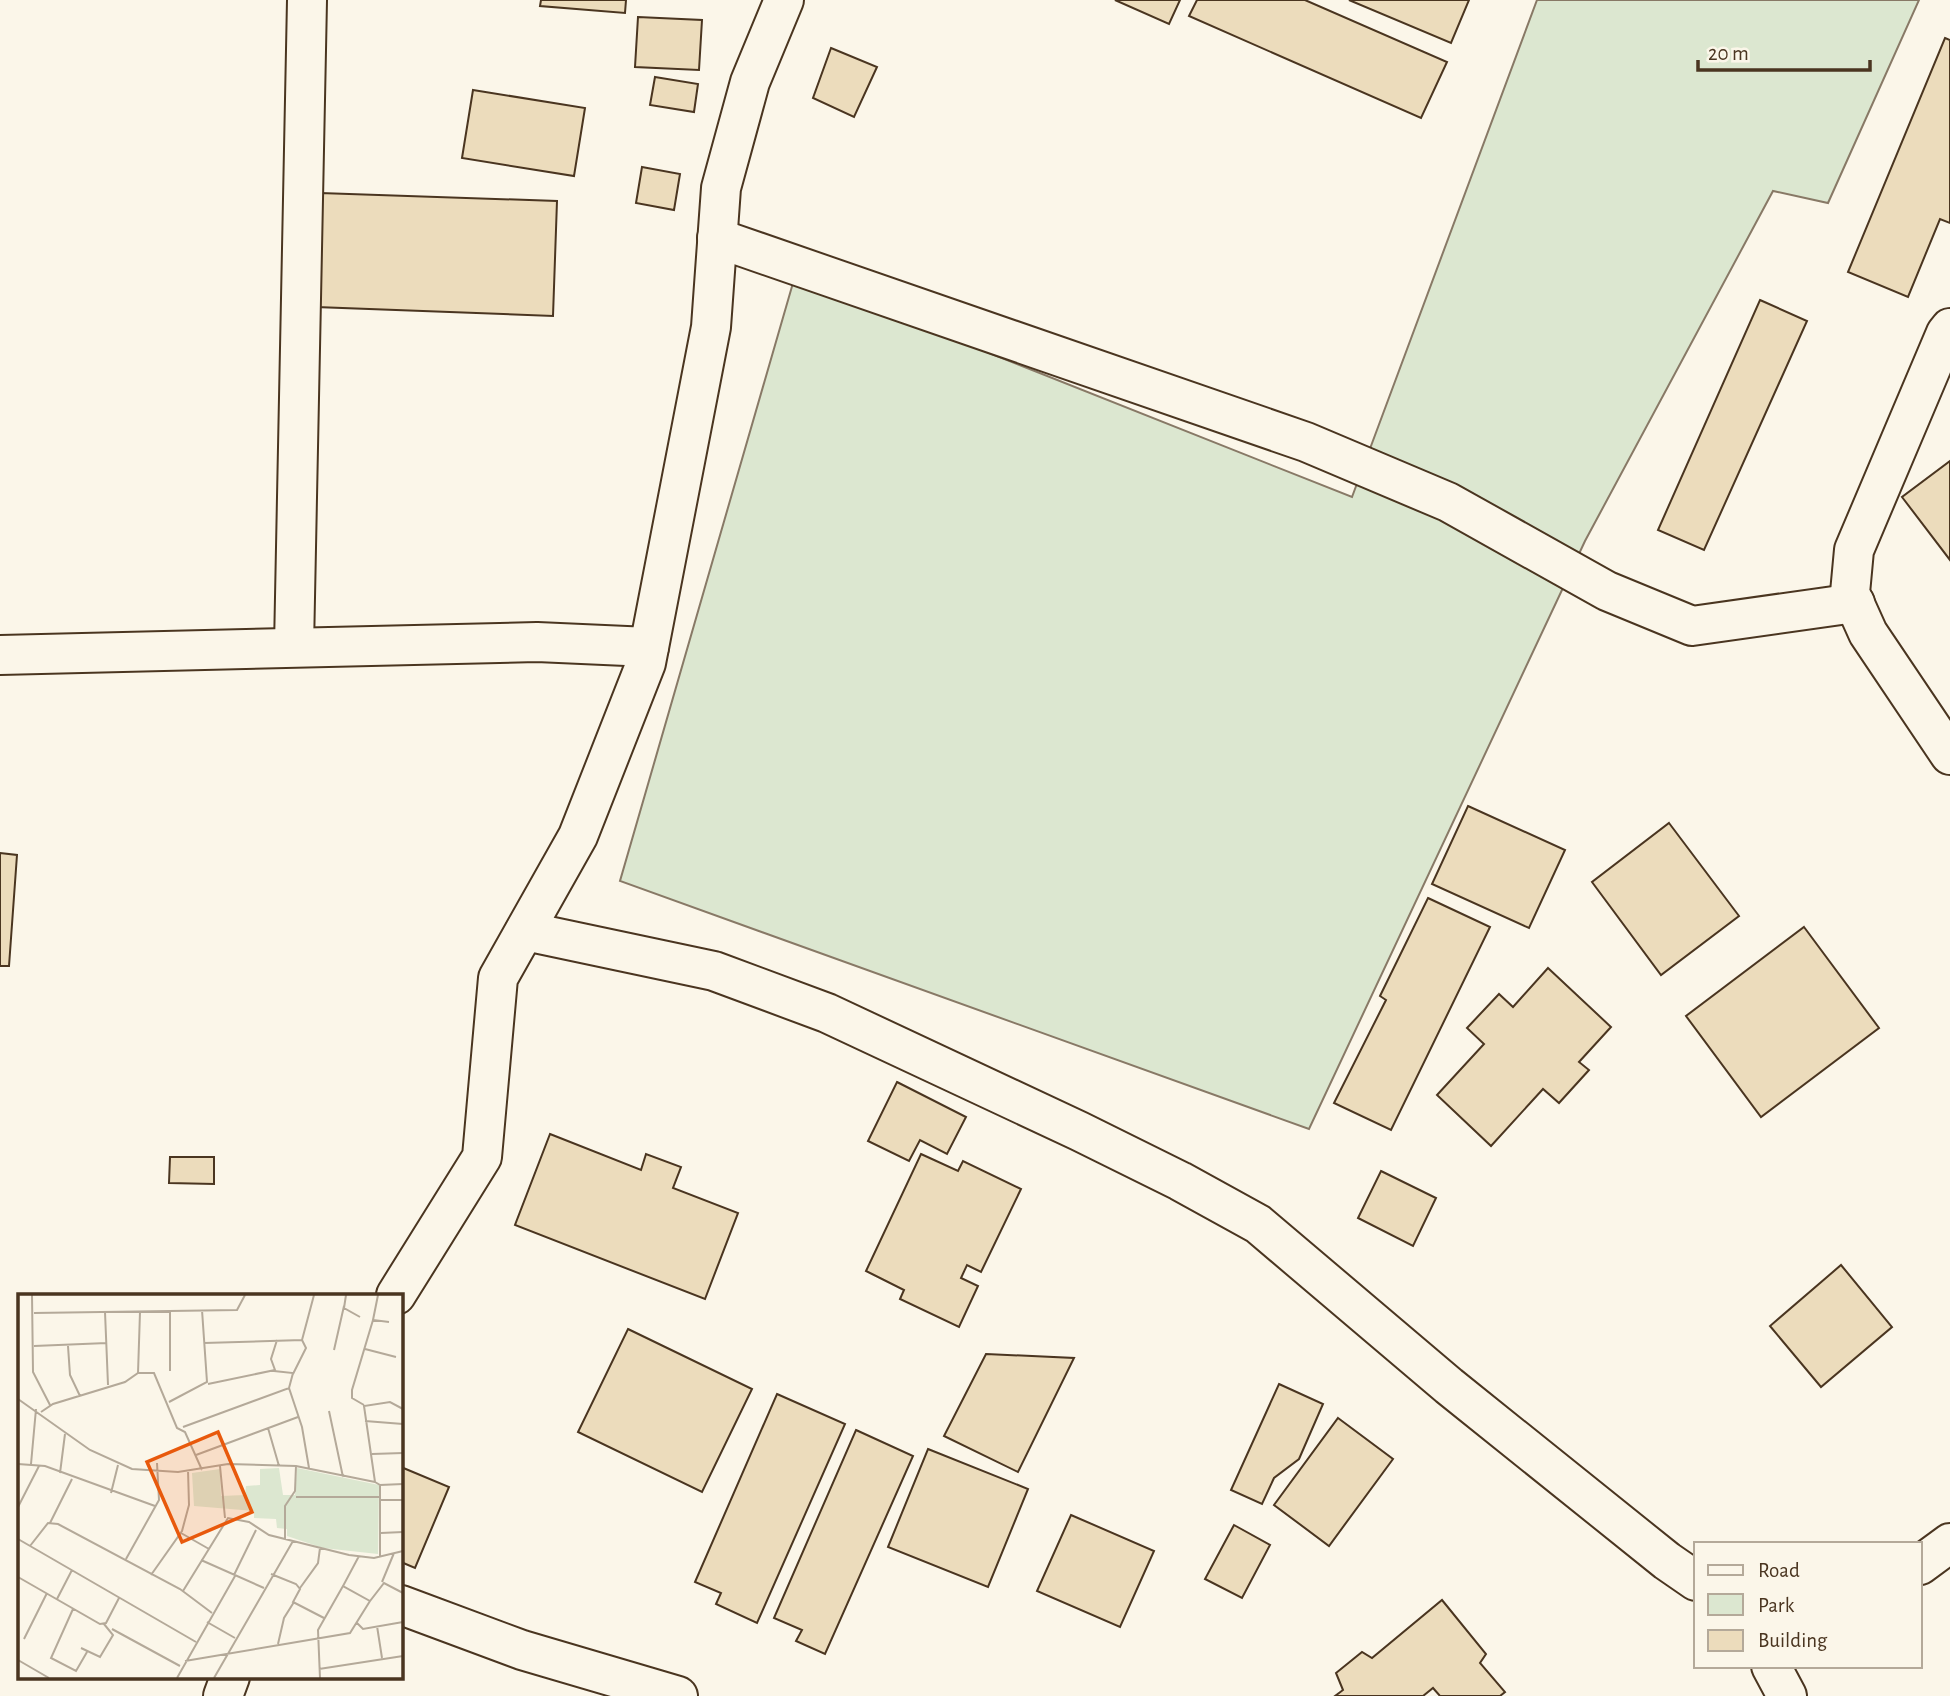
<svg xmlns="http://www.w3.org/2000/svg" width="1950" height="1696" viewBox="0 0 1950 1696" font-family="'Alegreya Sans',sans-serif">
  <rect width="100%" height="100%" fill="#fbf6e9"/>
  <path fill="#dce7d0" stroke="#887966" stroke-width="2" d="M 1537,0 L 1919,0 L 1828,203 L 1773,191 L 1585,541 L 1309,1129 L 620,881 L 795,276 L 1352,497 Z"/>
  <g fill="#ecdcbc" stroke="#4a3520" stroke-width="2">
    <path d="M 541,0 L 626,0 L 625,13 L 540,6 Z"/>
    <path d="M 1115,0 L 1180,0 L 1169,24 Z"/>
    <path d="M 1197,0 L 1305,0 L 1447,62 L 1421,118 L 1189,16 Z"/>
    <path d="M 1349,0 L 1469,0 L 1451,43 Z"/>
    <path d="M 638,17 L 702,20 L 699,70 L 635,67 Z"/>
    <path d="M 1945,38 L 1950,40 L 1950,223 L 1940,219 L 1908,297 L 1848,272 Z"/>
    <path d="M 831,48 L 877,67 L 854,117 L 813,98 Z"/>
    <path d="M 655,77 L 698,84 L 694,112 L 650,105 Z"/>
    <path d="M 473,90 L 585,108 L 574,176 L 462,158 Z"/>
    <path d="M 642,167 L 680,174 L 674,210 L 636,203 Z"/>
    <path d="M 320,193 L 557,201 L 553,316 L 316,307 Z"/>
    <path d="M 1760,300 L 1807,321 L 1704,550 L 1658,530 Z"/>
    <path d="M 1950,461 L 1950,560 L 1902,497 Z"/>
    <path d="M 1468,806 L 1565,850 L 1529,928 L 1432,884 Z"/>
    <path d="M 1669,823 L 1739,916 L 1661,975 L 1592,882 Z"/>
    <path d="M 0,853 L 17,855 L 9,966 L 0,966 Z"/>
    <path d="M 1428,898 L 1490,927 L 1391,1130 L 1334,1103 L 1386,1000 L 1380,996 Z"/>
    <path d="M 1804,927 L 1879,1028 L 1761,1117 L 1686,1016 Z"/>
    <path d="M 1548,968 L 1611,1027 L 1579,1062 L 1589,1070 L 1559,1103 L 1543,1089 L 1491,1146 L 1437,1095 L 1484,1044 L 1467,1028 L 1499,994 L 1513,1007 Z"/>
    <path d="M 897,1082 L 966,1117 L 947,1154 L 920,1140 L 909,1161 L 868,1141 Z"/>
    <path d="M 550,1134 L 641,1170 L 646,1154 L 681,1167 L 673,1188 L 738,1213 L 705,1299 L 515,1225 Z"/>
    <path d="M 921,1154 L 958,1171 L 963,1161 L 1021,1189 L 981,1272 L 967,1265 L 961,1278 L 978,1286 L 959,1327 L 900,1299 L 904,1290 L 866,1271 Z"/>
    <path d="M 170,1157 L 214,1157 L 214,1184 L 169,1183 Z"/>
    <path d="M 1381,1171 L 1436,1198 L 1413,1246 L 1358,1218 Z"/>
    <path d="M 1841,1265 L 1892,1327 L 1821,1387 L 1770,1326 Z"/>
    <path d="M 628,1329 L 752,1389 L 702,1492 L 578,1432 Z"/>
    <path d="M 986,1354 L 1074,1358 L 1018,1472 L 944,1436 Z"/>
    <path d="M 1279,1384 L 1323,1404 L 1299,1459 L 1274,1478 L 1262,1504 L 1231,1490 Z"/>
    <path d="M 777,1394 L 845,1424 L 757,1623 L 716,1604 L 721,1593 L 695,1582 Z"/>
    <path d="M 1338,1418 L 1393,1459 L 1329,1546 L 1274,1505 Z"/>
    <path d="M 856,1430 L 913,1456 L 825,1654 L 796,1641 L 802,1630 L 774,1618 Z"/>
    <path d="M 928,1449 L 1028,1489 L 988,1587 L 888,1547 Z"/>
    <path d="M 401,1467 L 449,1487 L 415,1568 L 401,1562 Z"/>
    <path d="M 1071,1515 L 1154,1551 L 1120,1627 L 1037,1591 Z"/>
    <path d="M 1234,1525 L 1270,1545 L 1242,1598 L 1205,1579 Z"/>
    <path d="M 1442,1600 L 1486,1654 L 1480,1663 L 1505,1692 L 1500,1696 L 1440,1696 L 1433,1688 L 1423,1696 L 1335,1696 L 1343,1690 L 1336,1673 L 1362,1652 L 1372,1658 Z"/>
  </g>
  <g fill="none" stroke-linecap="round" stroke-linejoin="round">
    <g stroke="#4a3520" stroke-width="42">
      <g id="street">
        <path d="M 717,238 L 1306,442 L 1448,502 L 1607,591 L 1692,626 L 1855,603"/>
        <path d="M 1950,328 L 1946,333 L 1854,550 L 1850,593 L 1868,633 L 1950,755"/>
        <path d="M 294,647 L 307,0"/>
        <path d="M 0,655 L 537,642 L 649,647"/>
        <path d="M 525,931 L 714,971 L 827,1013 L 1079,1131 L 1180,1181 L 1258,1224 L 1449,1386 L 1667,1561 L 1696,1581"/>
        <path d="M 396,1295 L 482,1157 L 498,978 L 578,836 L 646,663 L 711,327 L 721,188 L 750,82 L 784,0"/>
        <path d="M 1920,1565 L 1950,1543"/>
        <path d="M 401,1605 L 522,1650 L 678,1696"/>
        <path d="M 1771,1666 L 1787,1696"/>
        <path d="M 223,1696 L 230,1677"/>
      </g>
    </g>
    <use href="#street" stroke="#fbf6e9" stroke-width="38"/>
  </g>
  <g transform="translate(18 1294)">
    <rect width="385" height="385" fill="#fbf6e9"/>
    <path d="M 261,174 L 265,201 L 277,201 L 279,174 L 361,191 L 360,260 L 305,254 L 269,242 L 269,235 L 259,234 L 258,225 L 236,224 L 236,217 L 176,212 L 174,179 L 202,175 L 203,202 L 227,201 L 228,192 L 242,191 L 242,175 Z" fill="#dce7d0"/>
    <path fill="none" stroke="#b4a999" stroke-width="2" d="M 14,1 L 15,78 L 32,111M 328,1 L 326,14 L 342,23M 360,1 L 355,26 L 371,28M 152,17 L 152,77M 87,18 L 90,91M 16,19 L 219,16 L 227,1M 186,49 L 284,46 L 296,1M 16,52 L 89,49M 50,52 L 52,81 L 62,102M 347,55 L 378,63M 316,56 L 326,12M 256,77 L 275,79 L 271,94M 120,79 L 122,18M 275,80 L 288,54 L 284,46M 190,90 L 257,76 L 253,65 L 259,46M 0,105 L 72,156 L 114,175 L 160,178 L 210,170 L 278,172 L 357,188M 151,108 L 189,88 L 184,16M 346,111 L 334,104 L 334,96 L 355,26M 311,117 L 325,183M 23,118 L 35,110 L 107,88 L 120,79 L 136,79 L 159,134 L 167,138 L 184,176M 347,127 L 385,130M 165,133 L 271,94 L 284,133 L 291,174M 250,134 L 261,172M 354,160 L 385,159M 178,161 L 280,123M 0,170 L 27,172 L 137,212M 13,170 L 18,115M 202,172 L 207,224M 42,179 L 47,140M 362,191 L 385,190M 93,199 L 100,171M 278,203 L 362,203M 362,206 L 385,206M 0,213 L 21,172M 32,229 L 54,185M 163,239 L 191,255M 363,239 L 385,238M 0,245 L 178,348M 267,245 L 267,212 L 277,197 L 278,172M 12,252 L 30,229 L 40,230 L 162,295 L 194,319M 341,262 L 325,292 L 352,307 L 366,289 L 385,299M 362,263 L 362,191 L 357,188 L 346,112 L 372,108 L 385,115M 108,265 L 141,206 L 139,169M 183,266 L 246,294M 253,280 L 278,290 L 282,295 L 275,308 L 306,324M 133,281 L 164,237 L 171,211 L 170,176M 216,281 L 238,236M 0,283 L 82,330 L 88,329 L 101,304M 364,288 L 376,259M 282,294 L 300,269 L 302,254M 165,297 L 210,224 L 231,228 L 251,241 L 331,261 L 356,264 L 385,257M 39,305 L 54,276M 55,315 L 33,364 L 58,377 L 69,358M 189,328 L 217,344M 339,329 L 345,335 L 385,328M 359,332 L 364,364M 94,335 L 162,372M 6,345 L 29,299M 260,350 L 266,324 L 276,308M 63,354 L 82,363 L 95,341 L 86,330M 0,366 L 31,384M 167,367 L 332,339 L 352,307M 301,375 L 385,362M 159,384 L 217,282M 196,384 L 275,247M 302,384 L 300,336 L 325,292"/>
    <path fill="#e8590c" fill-opacity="0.15" stroke="#e8590c" stroke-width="3.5" d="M 200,138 L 234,218 L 164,248 L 129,168 Z"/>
    <rect width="385" height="385" fill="none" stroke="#4a3520" stroke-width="3.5"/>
  </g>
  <rect x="1694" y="1542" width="228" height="126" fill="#fbf6e9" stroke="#b4a999" stroke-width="2"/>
  <rect x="1708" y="1565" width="35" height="10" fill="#fbf6e9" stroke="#b4a999" stroke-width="2"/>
  <text x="1758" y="1577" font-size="21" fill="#4a3520">Road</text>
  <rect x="1708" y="1594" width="35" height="21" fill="#dce7d0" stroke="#b4a999" stroke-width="2"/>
  <text x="1758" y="1612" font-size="21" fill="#4a3520">Park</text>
  <rect x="1708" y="1630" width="35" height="21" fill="#ecdcbc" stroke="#b4a999" stroke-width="2"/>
  <text x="1758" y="1647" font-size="21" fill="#4a3520">Building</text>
  <path d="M1698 60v10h172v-10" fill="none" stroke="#4a3520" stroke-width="3.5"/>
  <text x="1708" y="60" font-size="21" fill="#4a3520" stroke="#fbf6e9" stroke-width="5" paint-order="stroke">20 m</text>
</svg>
